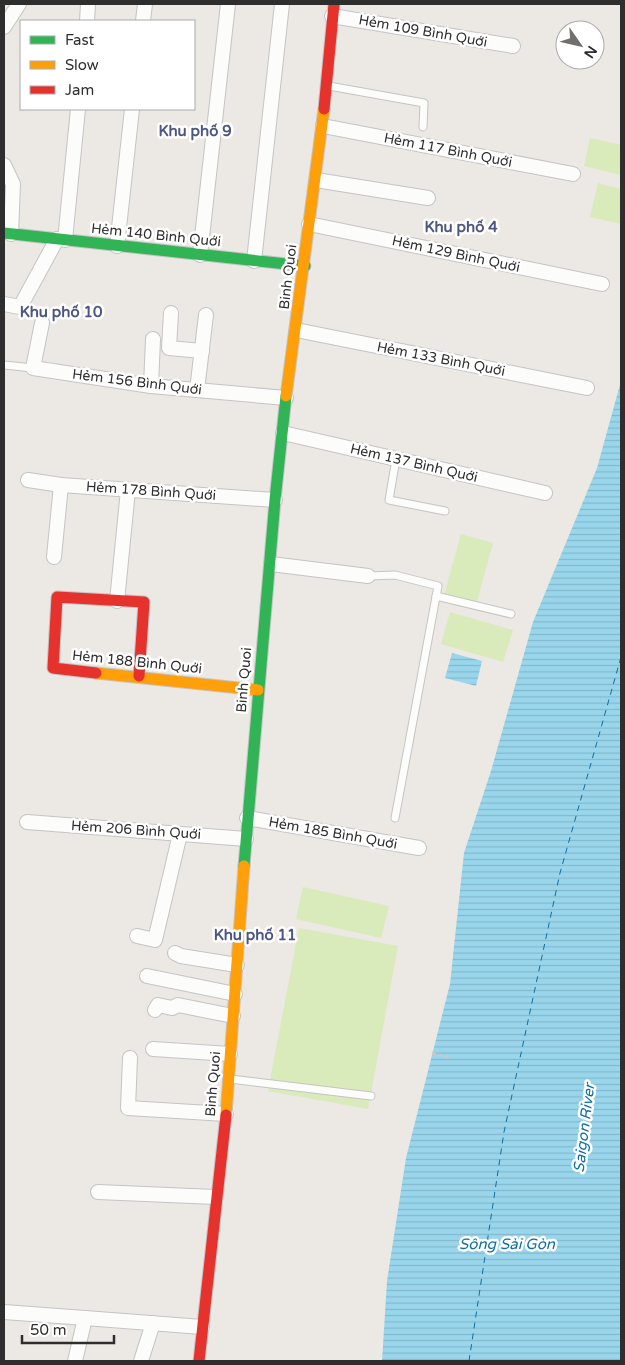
<svg xmlns="http://www.w3.org/2000/svg" width="625" height="1365" viewBox="0 0 625 1365" font-family="'Varela Round',sans-serif">
  <defs>
    <pattern id="water-rules" width="6" height="5" patternUnits="userSpaceOnUse" patternTransform="scale(1.25)"><rect width="6" height="5" fill="#99d6ec"/><path d="M0 2.5h6" fill="none" stroke="#84b8cb"/></pattern>
  </defs>
  <rect width="100%" height="100%" fill="#ece8e4"/>
  <g fill="#d9eabb">
    <path d="M 590,138 L 621,145 L 621,175 L 584,166 Z"/>
    <path d="M 598,183 L 621,189 L 621,224 L 590,217 Z"/>
    <path d="M 461,534 L 493,543 L 476,605 L 444,596 Z"/>
    <path d="M 450,612 L 513,630 L 503,662 L 441,644 Z"/>
    <path d="M 303,887 L 389,906 L 381,938 L 296,919 Z"/>
    <path d="M 299,928 L 398,946 L 368,1109 L 268,1091 Z"/>
  </g>
  <g fill="url(#water-rules)">
    <path d="M 621,381 L 621,1361 L 382,1361 L 387,1281 L 406,1158 L 450,984 L 464,853 L 491,771 L 533,622 L 597,468 Z"/>
    <path d="M 452,653 L 482,661 L 476,686 L 445,678 Z"/>
  </g>
  <g fill="none" stroke-linecap="round" stroke-linejoin="round">
    <path stroke="#0d6fa3" stroke-width="1" stroke-dasharray="6 5" stroke-linecap="butt" d="M 469,1361 L 504,1132 L 560,873 L 621,657"/>
    <g stroke="#c5c4c5" stroke-width="9">
      <g id="lane">
        <path d="M 329,86 L 424,103 L 423,127"/>
        <path d="M 4,365 L 33,368"/>
        <path d="M 396,459 L 389,500 L 445,511"/>
        <path d="M 368,576 L 395,575 L 438,586 L 395,818"/>
        <path d="M 436,596 L 511,614"/>
        <path d="M 230,1079 L 371,1096"/>
      </g>
    </g>
    <g stroke="#c5c4c5" stroke-width="16">
      <g id="street">
        <path d="M 332,16 L 513,46"/>
        <path d="M 87,21 L 88,4"/>
        <path d="M 143,21 L 145,4"/>
        <path d="M 4,27 L 19,4"/>
        <path d="M 323,126 L 573,174"/>
        <path d="M 4,165 L 13,184 L 11,234"/>
        <path d="M 316,180 L 428,198"/>
        <path d="M 309,224 L 602,284"/>
        <path d="M 65,240 L 78,109"/>
        <path d="M 117,246 L 132,109"/>
        <path d="M 200,255 L 228,4"/>
        <path d="M 254,261 L 282,4"/>
        <path d="M 4,304 L 20,307 L 57,239"/>
        <path d="M 171,313 L 169,348 L 202,351"/>
        <path d="M 42,323 L 33,368 L 151,386 L 286,398"/>
        <path d="M 296,330 L 587,388"/>
        <path d="M 151,386 L 153,339"/>
        <path d="M 197,390 L 206,315"/>
        <path d="M 283,433 L 545,493"/>
        <path d="M 28,480 L 61,485 L 275,500"/>
        <path d="M 54,557 L 61,485"/>
        <path d="M 271,564 L 368,576"/>
        <path d="M 117,601 L 128,490"/>
        <path d="M 247,818 L 419,848"/>
        <path d="M 27,822 L 246,839"/>
        <path d="M 137,936 L 155,940 L 180,834"/>
        <path d="M 175,953 L 181,956 L 237,965"/>
        <path d="M 147,976 L 235,994"/>
        <path d="M 155,1010 L 158,1005 L 172,1008 L 178,1005 L 233,1016"/>
        <path d="M 153,1049 L 230,1054"/>
        <path d="M 130,1058 L 128,1108 L 226,1114"/>
        <path d="M 98,1192 L 215,1197"/>
        <path d="M 4,1312 L 85,1318"/>
        <path d="M 75,1361 L 85,1318 L 202,1327"/>
        <path d="M 141,1361 L 153,1323"/>
      </g>
    </g>
    <g stroke="#c5c4c5" stroke-width="13">
      <g id="fast">
        <path d="M 4,233 L 305,266"/>
        <path d="M 244,866 L 275,500 L 286,396"/>
      </g>
    </g>
    <g stroke="#c5c4c5" stroke-width="13">
      <g id="slow">
        <path d="M 286,396 L 324,109"/>
        <path d="M 96,673 L 258,690"/>
        <path d="M 226,1115 L 244,866"/>
      </g>
    </g>
    <g stroke="#c5c4c5" stroke-width="13">
      <g id="jam">
        <path d="M 324,109 L 334,4"/>
        <path d="M 96,673 L 53,668 L 57,597 L 144,602 L 139,676"/>
        <path d="M 199,1361 L 226,1115"/>
      </g>
    </g>
    <path stroke="#c9c9c8" stroke-width="2.5" stroke-dasharray="4 2.5" stroke-linecap="butt" d="M 432,1053 L 451,1058"/>
    <use href="#lane" stroke="#fcfcfb" stroke-width="7"/>
    <use href="#street" stroke="#fcfcfb" stroke-width="14"/>
    <use href="#fast" stroke="#30b455" stroke-width="11"/>
    <use href="#slow" stroke="#ff9f0a" stroke-width="11"/>
    <use href="#jam" stroke="#e5322d" stroke-width="11"/>
  </g>
  <g text-anchor="middle" dominant-baseline="central" stroke-width="5" stroke-linejoin="round" paint-order="stroke">
    <g font-size="14" fill="#2e2e2e" stroke="#fff">
      <text transform="translate(423 31) rotate(10)">Hẻm 109 Bình Quới</text>
      <text transform="translate(448 150) rotate(11)">Hẻm 117 Bình Quới</text>
      <text transform="translate(156 235) rotate(6)">Hẻm 140 Bình Quới</text>
      <text transform="translate(456 254) rotate(12)">Hẻm 129 Bình Quới</text>
      <text transform="translate(288 277) rotate(-83)">Binh Quoi</text>
      <text transform="translate(441 359) rotate(11)">Hẻm 133 Bình Quới</text>
      <text transform="translate(137 382) rotate(7)">Hẻm 156 Bình Quới</text>
      <text transform="translate(414 463) rotate(13)">Hẻm 137 Bình Quới</text>
      <text transform="translate(151 491) rotate(4)">Hẻm 178 Bình Quới</text>
      <text transform="translate(137 662) rotate(6)">Hẻm 188 Bình Quới</text>
      <text transform="translate(244 680) rotate(-85)">Binh Quoi</text>
      <text transform="translate(136 830) rotate(4)">Hẻm 206 Bình Quới</text>
      <text transform="translate(333 833) rotate(10)">Hẻm 185 Bình Quới</text>
      <text transform="translate(213 1084) rotate(-85)">Binh Quoi</text>
    </g>
    <g font-size="15" font-weight="bold" fill="#4d5680" stroke="#fff">
      <text x="195" y="131">Khu phố 9</text>
      <text x="461" y="227">Khu phố 4</text>
      <text x="61" y="312">Khu phố 10</text>
      <text x="255" y="935">Khu phố 11</text>
    </g>
    <g font-size="15" font-style="italic" fill="#0d6fa3" stroke="#fff">
      <text transform="translate(584 1128) rotate(-83)">Saigon River</text>
      <text x="507" y="1244">Sông Sài Gòn</text>
    </g>
  </g>
  <rect width="625" height="1365" fill="none" stroke="#2e2e2e" stroke-width="10"/>
  <rect x="20" y="20" width="175" height="90" fill="#ffffff" stroke="#ababab"/>
  <rect x="30" y="36" width="25" height="8" fill="#30b455" stroke="#ababab"/>
  <text x="65" y="45" font-size="15" fill="#2e2e2e">Fast</text>
  <rect x="30" y="61" width="25" height="8" fill="#ff9f0a" stroke="#ababab"/>
  <text x="65" y="70" font-size="15" fill="#2e2e2e">Slow</text>
  <rect x="30" y="86" width="25" height="8" fill="#e5322d" stroke="#ababab"/>
  <text x="65" y="95" font-size="15" fill="#2e2e2e">Jam</text>
  <g transform="translate(580 45) rotate(124)"><circle r="24" fill="#ffffff" stroke="#ababab"/>
  <path d="M0-4L9 19L0 12L-9 19Z" fill="#706f6e"/>
  <text y="-8" font-size="14" font-weight="bold" text-anchor="middle" fill="#2e2e2e">N</text>
  </g>
  <path d="M22 1335v8h92v-8" fill="none" stroke="#2e2e2e" stroke-width="2.5"/>
  <text x="30" y="1335" font-size="15" fill="#2e2e2e" stroke="#ffffff" stroke-width="4" paint-order="stroke">50 m</text>
</svg>
